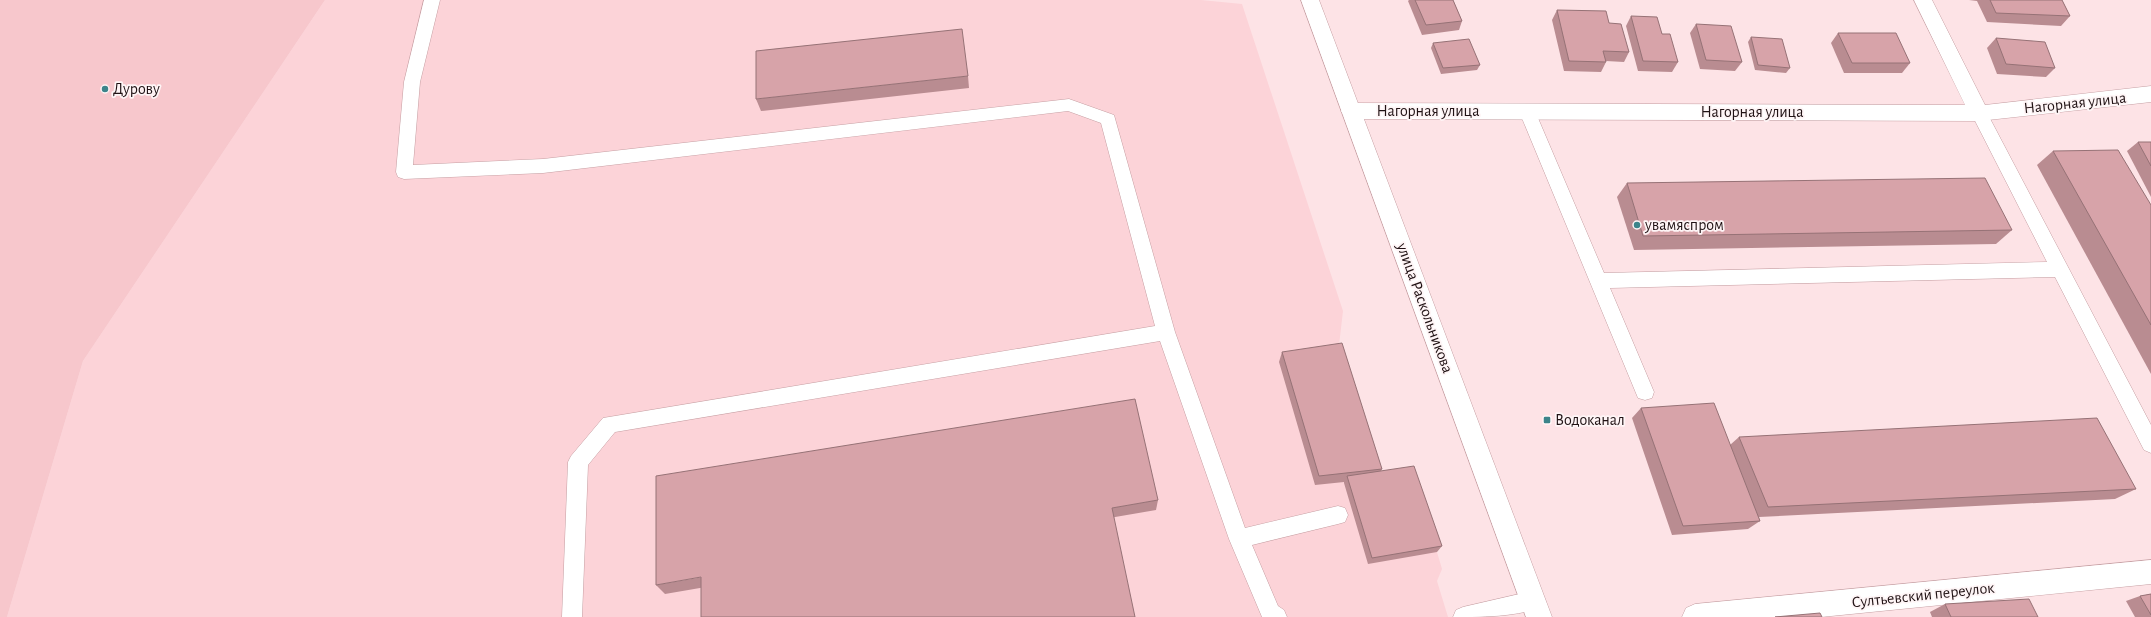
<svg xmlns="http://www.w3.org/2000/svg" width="2151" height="617" viewBox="0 0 2151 617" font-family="'Alegreya Sans',sans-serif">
  <rect width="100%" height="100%" fill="#fde3e6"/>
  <path fill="#fcd3d8" d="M 325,0 L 1201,0 L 1242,4 L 1343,311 L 1338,354 L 1377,478 L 1410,473 L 1437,552 L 1442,569 L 1437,581 L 1448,617 L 7,617 L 83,361 Z"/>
  <path fill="#f7c7cc" d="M 0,0 L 325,0 L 83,361 L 7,617 L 0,617 Z"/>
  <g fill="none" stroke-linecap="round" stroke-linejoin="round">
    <g stroke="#c59ea2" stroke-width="1">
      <g id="lane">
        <path d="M 424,0 L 440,0 L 420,82 L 413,165 L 543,159 L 1069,99 L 1114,115 L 1175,332 L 1245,528 L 1338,506 L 1345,508 L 1348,515 L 1345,522 L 1338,524 L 1252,545 L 1278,606 L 1284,610 L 1287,617 L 1262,617 L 1229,539 L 1160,341 L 615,432 L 588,465 L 582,617 L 562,617 L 568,462 L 571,456 L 603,418 L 1155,326 L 1101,123 L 1068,111 L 543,173 L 404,179 L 398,177 L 396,172 L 404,82 Z"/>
        <path d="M 1527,105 L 1533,107 L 1535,111 L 1604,273 L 2047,262 L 1971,113 L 1973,109 L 1979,107 L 1985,109 L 2151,425 L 2151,453 L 2144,450 L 2055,277 L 1610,288 L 1654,392 L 1652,398 L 1645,400 L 1638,398 L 1519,111 L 1521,107 Z"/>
        <path d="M 1533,591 L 1540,594 L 1543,601 L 1540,608 C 1512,617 1482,617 1453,617 L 1456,610 L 1463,607 Z"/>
      </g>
    </g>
    <g stroke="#c59ea2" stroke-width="1">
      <g id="street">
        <path d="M 1914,0 L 1932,0 L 1985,105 L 2151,86 L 2151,102 L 1979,121 L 1351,119 L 1344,116 L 1341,111 L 1344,106 L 1351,103 L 1965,105 Z"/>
        <path d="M 2151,560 L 2151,584 L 1821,617 L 1682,617 L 1686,608 L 1695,604 Z"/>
      </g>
    </g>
    <g stroke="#c59ea2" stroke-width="1">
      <path id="secondary" d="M 1301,0 L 1319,0 L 1552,617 L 1526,617 Z"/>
    </g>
    <use href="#lane" fill="#fff" fill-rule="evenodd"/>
    <use href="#street" fill="#fff" fill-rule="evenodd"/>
    <use href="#secondary" fill="#fff" fill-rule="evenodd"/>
  </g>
  <g fill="#b98c91">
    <path d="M 1409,0 L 1453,0 L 1462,21 L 1459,30 L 1422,35 L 1408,1 Z"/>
    <path d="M 1969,0 L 2062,0 L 2070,16 L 2061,26 L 1987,22 L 1977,1 Z"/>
    <path d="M 1557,10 L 1609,23 L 1629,52 L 1624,62 L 1606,61 L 1606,62 L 1601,72 L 1564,71 L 1552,20 Z"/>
    <path d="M 1631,16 L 1662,34 L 1678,62 L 1672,72 L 1638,71 L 1626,26 Z"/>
    <path d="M 1696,24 L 1742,62 L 1735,71 L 1700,69 L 1690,33 Z"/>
    <path d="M 1838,33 L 1910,63 L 1902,73 L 1844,73 L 1831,43 Z"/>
    <path d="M 1751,37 L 1790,68 L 1786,73 L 1755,70 L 1748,42 Z"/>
    <path d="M 1996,38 L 2055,68 L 2046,77 L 1997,74 L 1987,48 Z"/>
    <path d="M 1433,43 L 1480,65 L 1477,70 L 1441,74 L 1431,48 Z"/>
    <path d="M 968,76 L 969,88 L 761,111 L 756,99 Z"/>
    <path d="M 2138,142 L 2151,142 L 2151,197 L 2127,151 Z"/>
    <path d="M 2053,151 L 2151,205 L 2151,374 L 2037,165 Z"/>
    <path d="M 1627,183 L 2012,230 L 1996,244 L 1634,250 L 1617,197 Z"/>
    <path d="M 1282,352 L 1382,469 L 1381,471 L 1442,546 L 1437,552 L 1368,564 L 1344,483 L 1344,482 L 1315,485 L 1279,362 Z"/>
    <path d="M 1641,408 L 1730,445 L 1739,437 L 2136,489 L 2115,499 L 1759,517 L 1760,521 L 1748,529 L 1672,535 L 1632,418 Z"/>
    <path d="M 1158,500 L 1156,510 L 665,594 L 656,585 Z"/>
    <path d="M 2151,594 L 2151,617 L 2135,617 L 2126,601 L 2140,596 Z"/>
    <path d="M 1945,604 L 2038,617 L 1932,617 L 1930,612 Z"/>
  </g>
  <g fill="#d7a3a9" stroke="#967276">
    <path d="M 1415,0 L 1453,0 L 1462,21 L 1426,25 Z"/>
    <path d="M 1990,0 L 2062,0 L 2070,16 L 1996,13 Z"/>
    <path d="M 1557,10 L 1606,11 L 1609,23 L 1621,24 L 1629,52 L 1603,51 L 1606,62 L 1569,61 Z"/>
    <path d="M 1631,16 L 1657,17 L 1662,34 L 1670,34 L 1678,62 L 1643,61 Z"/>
    <path d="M 1696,24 L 1731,26 L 1742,62 L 1706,60 Z"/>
    <path d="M 962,29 L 968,76 L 756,99 L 756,51 Z"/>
    <path d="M 1838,33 L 1896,33 L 1910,63 L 1852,63 Z"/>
    <path d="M 1751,37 L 1782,39 L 1790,68 L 1758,65 Z"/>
    <path d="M 1996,38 L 2045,42 L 2055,68 L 2006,64 Z"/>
    <path d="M 1469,39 L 1480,65 L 1443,68 L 1433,43 Z"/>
    <path d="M 2138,142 L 2151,142 L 2151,166 Z"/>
    <path d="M 2118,150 L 2151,205 L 2151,325 L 2053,151 Z"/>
    <path d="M 1985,178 L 2012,230 L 1643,236 L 1627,183 Z"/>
    <path d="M 1342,343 L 1382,469 L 1319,476 L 1282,352 Z"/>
    <path d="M 1135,399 L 1158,500 L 1112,508 L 1135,617 L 701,617 L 701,577 L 656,585 L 656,476 Z"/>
    <path d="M 1714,403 L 1760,521 L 1683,526 L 1641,408 Z"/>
    <path d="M 2097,418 L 2136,489 L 1768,507 L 1739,437 Z"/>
    <path d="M 1414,466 L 1442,546 L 1372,558 L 1347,476 Z"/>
    <path d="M 2151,594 L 2151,615 L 2140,596 Z"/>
    <path d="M 2029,599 L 2038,617 L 1951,617 L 1945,604 Z"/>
    <path d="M 1820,613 L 1822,617 L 1775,617 Z"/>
  </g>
  <g fill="#3c848a" stroke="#fef5f6" stroke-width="1.5">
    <circle cx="105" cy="89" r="4"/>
    <circle cx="1637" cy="225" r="4"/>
    <rect x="1543" y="416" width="8" height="8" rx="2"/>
  </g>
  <g text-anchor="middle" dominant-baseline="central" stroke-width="3.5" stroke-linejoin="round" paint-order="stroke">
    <g font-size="16" fill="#201214" stroke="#fef5f6" text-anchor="start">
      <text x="113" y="89">Дурову</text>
      <text x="1645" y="225">увамяспром</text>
      <text x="1555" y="420">Водоканал</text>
    </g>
    <g font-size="16" fill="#201214" stroke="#fef5f6">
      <text transform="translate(2075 103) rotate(-6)">Нагорная улица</text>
      <text x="1428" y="111">Нагорная улица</text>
      <text x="1752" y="112">Нагорная улица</text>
      <text transform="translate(1425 308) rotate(70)">улица Раскольникова</text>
      <text transform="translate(1923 595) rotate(-6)">Султьевский переулок</text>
    </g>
  </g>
</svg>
